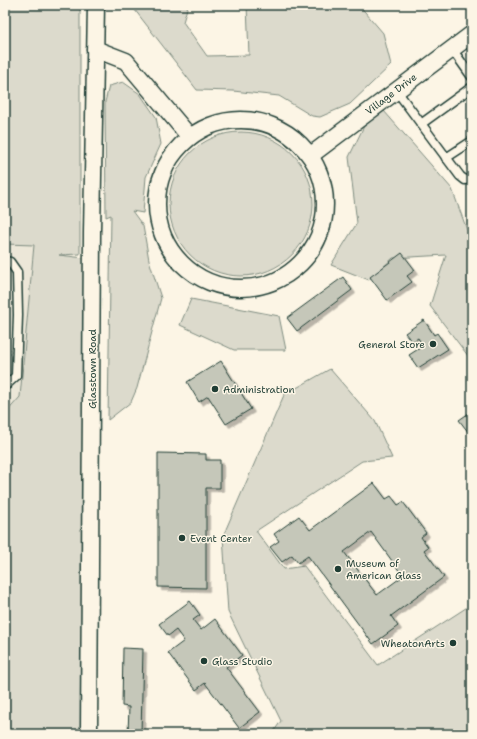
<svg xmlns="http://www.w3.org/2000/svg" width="477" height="739" viewBox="0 0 477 739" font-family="'Shantell Sans',sans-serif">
  <defs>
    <filter id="shadow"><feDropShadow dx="3.5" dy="3.5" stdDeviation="0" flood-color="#0004"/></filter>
  </defs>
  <rect width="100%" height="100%" fill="#fcf5e5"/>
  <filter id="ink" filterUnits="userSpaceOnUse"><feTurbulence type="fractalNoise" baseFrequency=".025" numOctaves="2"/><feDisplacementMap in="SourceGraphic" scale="8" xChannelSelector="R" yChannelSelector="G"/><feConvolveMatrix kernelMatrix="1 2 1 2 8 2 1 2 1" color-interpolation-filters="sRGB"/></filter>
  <g filter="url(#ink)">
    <path fill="#ece7d8" d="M 5,244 L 34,244 L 20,397 L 5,414 Z"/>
    <g fill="#dcdacc" stroke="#7e8c80">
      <path d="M 5,5 L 80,5 L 80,254 L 59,255 L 84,258 L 83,734 L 5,734 L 5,414 L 20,397 L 34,245 L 5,244 Z"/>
      <path d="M 131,5 L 188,5 L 183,22 L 207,56 L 249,55 L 247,5 L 359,5 L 383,33 L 391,65 L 350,104 L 320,117 L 312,116 L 279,96 L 233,91 L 197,90 Z"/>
      <path d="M 123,82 L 140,94 L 156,117 L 161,144 L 146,177 L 143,213 L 132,211 L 143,226 L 149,260 L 161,298 L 137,388 L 131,402 L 108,420 L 111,215 L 106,217 L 105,102 L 109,86 Z"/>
      <path d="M 384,111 L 452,189 L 467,230 L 472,228 L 472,361 L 430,306 L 446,255 L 393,258 L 369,280 L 331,265 L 357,223 L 349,157 L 365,124 Z"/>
      <circle cx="241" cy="204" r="72"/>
      <path d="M 191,299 L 279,316 L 286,350 L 234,350 L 180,325 Z"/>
      <path d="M 330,369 L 375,421 L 392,458 L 362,461 L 256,531 L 284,569 L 304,566 L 378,665 L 472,604 L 472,734 L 272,734 L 281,721 L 228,612 L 223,536 L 284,395 Z"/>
    </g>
    <g fill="#c5c7b9" stroke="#1f3d34" fill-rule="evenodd" filter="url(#shadow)">
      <path d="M 402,253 L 415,270 L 407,276 L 412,282 L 387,300 L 370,277 Z"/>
      <path d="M 343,277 L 352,290 L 297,331 L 287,318 Z"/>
      <path d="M 424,320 L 434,335 L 437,333 L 448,349 L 418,368 L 409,355 L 423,346 L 418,338 L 412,342 L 405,333 Z"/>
      <path d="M 221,361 L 251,409 L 226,424 L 208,396 L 199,402 L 187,382 Z"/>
      <path d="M 472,411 L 472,437 L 459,420 Z"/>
      <path d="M 158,453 L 206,454 L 206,460 L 220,460 L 220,488 L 206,488 L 206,588 L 158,587 Z"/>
      <path d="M 374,483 L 386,499 L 391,496 L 398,505 L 403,502 L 426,533 L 421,537 L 428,547 L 424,550 L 444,577 L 391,616 L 398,626 L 373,644 L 308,556 L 298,563 L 292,555 L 282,562 L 270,547 L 279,541 L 274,534 L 299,516 L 310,530 ZM 371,532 L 403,576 L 377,595 L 344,552 Z"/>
      <path d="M 190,601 L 200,615 L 193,620 L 201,630 L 215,619 L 242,655 L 226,667 L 260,712 L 239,728 L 205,683 L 196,690 L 168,653 L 184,641 L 176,630 L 168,636 L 159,624 Z"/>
      <path d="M 123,648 L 143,649 L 141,734 L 128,733 L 129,707 L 122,706 Z"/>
    </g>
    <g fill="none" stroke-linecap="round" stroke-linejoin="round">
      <g stroke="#1f3d34" stroke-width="11">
        <g id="service">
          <path d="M 452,49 L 472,77"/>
          <path d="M 396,90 L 460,176 L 465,180 L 472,179"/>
          <path d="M 421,124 L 472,87"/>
          <path d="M 446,158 L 472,141"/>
          <path d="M 5,261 L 10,262 L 17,272 L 18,315 L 16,376 L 5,386"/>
        </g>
      </g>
      <g stroke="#1f3d34" stroke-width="19">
        <g id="minor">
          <path d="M 95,49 L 126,61 L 189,136"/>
          <circle cx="241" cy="204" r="84"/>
          <path d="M 311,155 L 472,34"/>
          <path d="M 89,734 L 92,232 L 96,5"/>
        </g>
      </g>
      <use href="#service" stroke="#fcf5e5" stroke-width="8"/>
      <use href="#minor" stroke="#fcf5e5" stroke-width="16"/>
    </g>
  </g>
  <g fill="#1f3d34" stroke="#fcf5e5" stroke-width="1.5">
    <circle cx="433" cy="344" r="4"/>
    <circle cx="215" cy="389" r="4"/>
    <circle cx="182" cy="538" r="4"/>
    <circle cx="338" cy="569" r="4"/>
    <circle cx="453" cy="643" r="4"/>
    <circle cx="204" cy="661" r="4"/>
  </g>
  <g text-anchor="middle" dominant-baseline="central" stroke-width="3" stroke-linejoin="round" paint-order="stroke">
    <g font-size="10" fill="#1f3d34" stroke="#fcf5e5">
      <text transform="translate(391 94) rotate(-37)">Village Drive</text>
      <text transform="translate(92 369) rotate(-90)">Glasstown Road</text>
    </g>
    <g font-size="10" fill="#1f3d34" stroke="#fcf5e5" text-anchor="start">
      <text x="425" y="344" text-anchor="end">General Store</text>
      <text x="223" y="389">Administration</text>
      <text x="190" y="538">Event Center</text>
      <text x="346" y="563">Museum of<tspan x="346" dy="12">American Glass</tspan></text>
      <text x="445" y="643" text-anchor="end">WheatonArts</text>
      <text x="212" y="661">Glass Studio</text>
    </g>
  </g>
  <rect width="477" height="739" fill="none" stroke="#fcf5e5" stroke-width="20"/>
  <rect x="10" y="10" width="457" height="719" fill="none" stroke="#1f3d34" stroke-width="1.5" filter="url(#ink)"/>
</svg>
